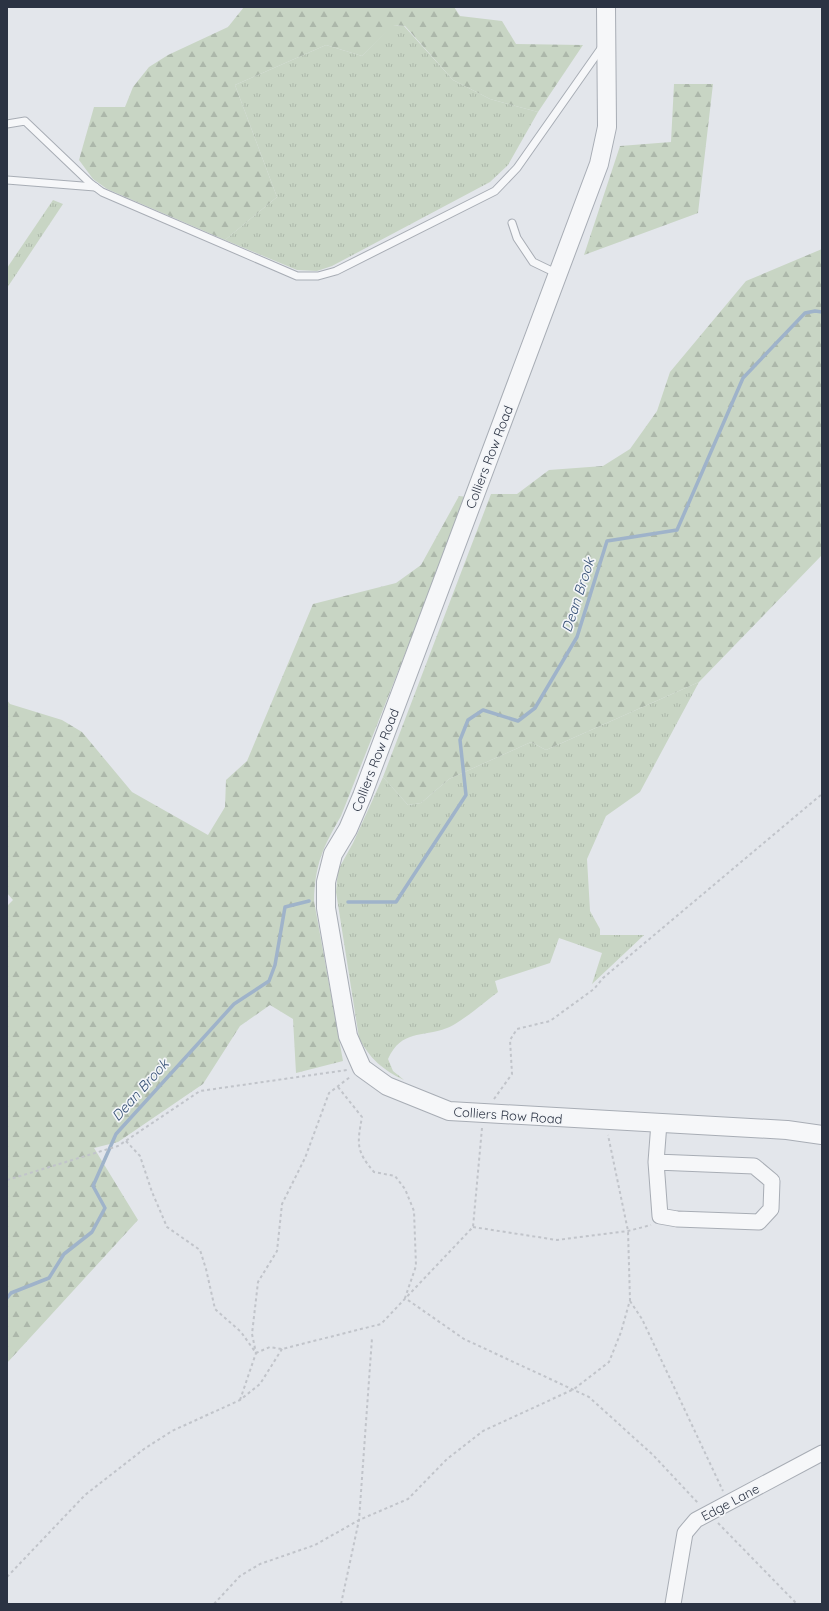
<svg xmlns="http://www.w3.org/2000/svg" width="829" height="1611" viewBox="0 0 829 1611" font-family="Quicksand,sans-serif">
  <defs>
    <pattern id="grass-tufts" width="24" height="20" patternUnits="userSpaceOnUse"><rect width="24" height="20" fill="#c8d5c4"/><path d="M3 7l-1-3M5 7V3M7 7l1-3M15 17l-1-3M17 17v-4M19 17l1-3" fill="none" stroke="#acb7aa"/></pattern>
    <pattern id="forest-firs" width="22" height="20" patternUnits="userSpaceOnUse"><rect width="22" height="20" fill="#c8d5c4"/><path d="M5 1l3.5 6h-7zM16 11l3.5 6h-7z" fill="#acb7aa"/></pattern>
  </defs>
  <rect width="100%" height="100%" fill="#e3e6eb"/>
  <g fill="url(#grass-tufts)">
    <path d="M 393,25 L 404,26 L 453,80 L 490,99 L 538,112 L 508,165 L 490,182 L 332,266 L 317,271 L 297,270 L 225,240 L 277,197 L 235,85 L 326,45 L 362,56 Z"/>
    <path d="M 53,200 L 63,204 L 7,288 L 7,268 Z"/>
    <path d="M 699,682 L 640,792 L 606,816 L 587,859 L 590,911 L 600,929 L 600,935 L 644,935 L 592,984 L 602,953 L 559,938 L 550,963 L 495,981 L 498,992 C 486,1001 459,1024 447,1028 C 421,1038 402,1029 388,1059 L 393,1071 L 404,1080 C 383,1070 370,1059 359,1038 L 336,892 L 338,870 L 353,843 L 383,777 L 408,805 L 421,803 L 449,779 L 531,742 L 546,750 Z"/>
  </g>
  <g fill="url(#forest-firs)">
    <path d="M 244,7 L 454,7 L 460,16 L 502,21 L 516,44 L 583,45 L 538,112 L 490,99 L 453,80 L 405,26 L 394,25 L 362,56 L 326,45 L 235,85 L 277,197 L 225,240 L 107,189 L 93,179 L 79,160 L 94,107 L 125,107 L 133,87 L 149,67 L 168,55 L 228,27 Z"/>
    <path d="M 674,84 L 713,84 L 698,213 L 584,255 L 620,146 L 671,142 Z"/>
    <path d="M 822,249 L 822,555 L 699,682 L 546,750 L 531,742 L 449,779 L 421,803 L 408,805 L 383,777 L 491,494 L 517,494 L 549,470 L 603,466 L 630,449 L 657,411 L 670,372 L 746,281 Z"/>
    <path d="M 459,496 L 467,497 L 341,816 C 323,847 315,864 314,901 L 343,1061 L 296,1073 L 293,1019 L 270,1005 L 240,1026 L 203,1084 L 118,1142 L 94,1148 L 138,1220 L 7,1363 L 7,906 L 13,900 L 7,893 L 7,700 L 10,704 L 62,720 L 82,732 L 132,792 L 208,835 L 225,807 L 226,780 L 247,761 L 313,604 L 396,583 L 421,565 Z"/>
  </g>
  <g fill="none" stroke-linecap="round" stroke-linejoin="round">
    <g stroke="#9fb3ca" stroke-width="3.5">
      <path d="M 348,902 L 396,902 L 466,795 L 460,740 L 468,720 L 483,710 L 518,721 L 535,708 L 577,637 L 607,541 L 677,530 L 743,378 L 805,313 L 815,311 L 822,312"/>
      <path d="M 7,1298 L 11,1293 L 49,1278 L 64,1254 L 92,1232 L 105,1208 L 93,1186 L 116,1134 L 234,1004 L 269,981 L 275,965 L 285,907 L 309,901"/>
    </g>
    <g stroke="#a8adb5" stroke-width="9">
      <g id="service">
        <path d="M 7,124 L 25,121 L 90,183 L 102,192 L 297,276 L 318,276 L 336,271 L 495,191 L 517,168 L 602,47"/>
        <path d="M 7,180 L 95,187"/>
        <path d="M 512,223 L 517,238 L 533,262 L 558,274"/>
      </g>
    </g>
    <g stroke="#a8adb5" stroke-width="17">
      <g id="minor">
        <path d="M 656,1162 L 754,1166 L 772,1181 L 771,1209 L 759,1222 L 677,1219 L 660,1216 L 656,1162 L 659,1123"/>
        <path d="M 673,1604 L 685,1533 L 696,1520 L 822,1453"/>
      </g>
    </g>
    <g stroke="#a8adb5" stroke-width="20">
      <path id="tertiary" d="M 606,7 L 607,127 L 599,164 L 362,796 L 348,829 L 333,854 L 326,882 L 326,908 L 348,1036 L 362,1068 L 387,1086 L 449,1111 L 787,1130 L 822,1135"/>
    </g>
    <g stroke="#c1c4ca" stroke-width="2" stroke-dasharray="3 3" stroke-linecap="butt">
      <path d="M 338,1087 L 362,1117 C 357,1144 356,1151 374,1172 L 395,1176 L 405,1189 L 414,1211 L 416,1266 L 405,1298 L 464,1339 L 589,1397 L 653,1455 L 698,1503"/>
      <path d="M 494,1099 L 512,1074 L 510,1040 L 517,1029 L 550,1021 L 594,989 L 603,978 L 822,794"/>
      <path d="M 126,1141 L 140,1156 L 152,1192 L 167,1227 L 200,1250 L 206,1269 L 215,1309 L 241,1332 L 256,1353 L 270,1347 L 282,1349 L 381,1324 L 473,1227 L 482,1128"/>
      <path d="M 7,1180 L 118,1146 L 200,1091 L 347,1070"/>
      <path d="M 473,1227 L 557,1240 L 628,1231 L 651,1225"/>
      <path d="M 630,1301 L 642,1319 L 723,1491"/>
      <path d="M 240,1400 L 256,1353 L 252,1334 L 258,1282 L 277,1251 L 282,1204 L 305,1158 L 329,1093 L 350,1077"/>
      <path d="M 718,1523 L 797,1604"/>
      <path d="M 7,1577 L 85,1495 L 144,1449 L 172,1431 L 240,1400 L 260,1384 L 282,1349"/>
      <path d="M 214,1604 L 240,1576 L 260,1564 L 315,1545 L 359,1520 L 408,1499 L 447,1459 L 483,1431 L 574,1389 L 609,1362 L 621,1332 L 630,1300 L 628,1231 L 608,1135"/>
      <path d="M 341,1604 L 359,1520 L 372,1338"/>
    </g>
    <use href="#service" stroke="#f6f7f9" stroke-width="7"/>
    <use href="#minor" stroke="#f6f7f9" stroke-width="15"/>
    <use href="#tertiary" stroke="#f6f7f9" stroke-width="18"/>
  </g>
  <g text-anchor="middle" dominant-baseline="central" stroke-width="3.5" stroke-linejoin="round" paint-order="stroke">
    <g font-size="13" fill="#2b3343" stroke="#f3f5f8">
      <text transform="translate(489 457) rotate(-69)">Colliers Row Road</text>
      <text transform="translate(375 760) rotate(-69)">Colliers Row Road</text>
      <text transform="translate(508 1115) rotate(4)">Colliers Row Road</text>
      <text transform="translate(730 1502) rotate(-28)">Edge Lane</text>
    </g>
    <g font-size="14" font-style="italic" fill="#365176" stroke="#f3f5f8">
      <text transform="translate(578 595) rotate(-72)">Dean Brook</text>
      <text transform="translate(140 1090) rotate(-48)">Dean Brook</text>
    </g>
  </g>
  <rect width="829" height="1611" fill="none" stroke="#2b3343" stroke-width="16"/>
</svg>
